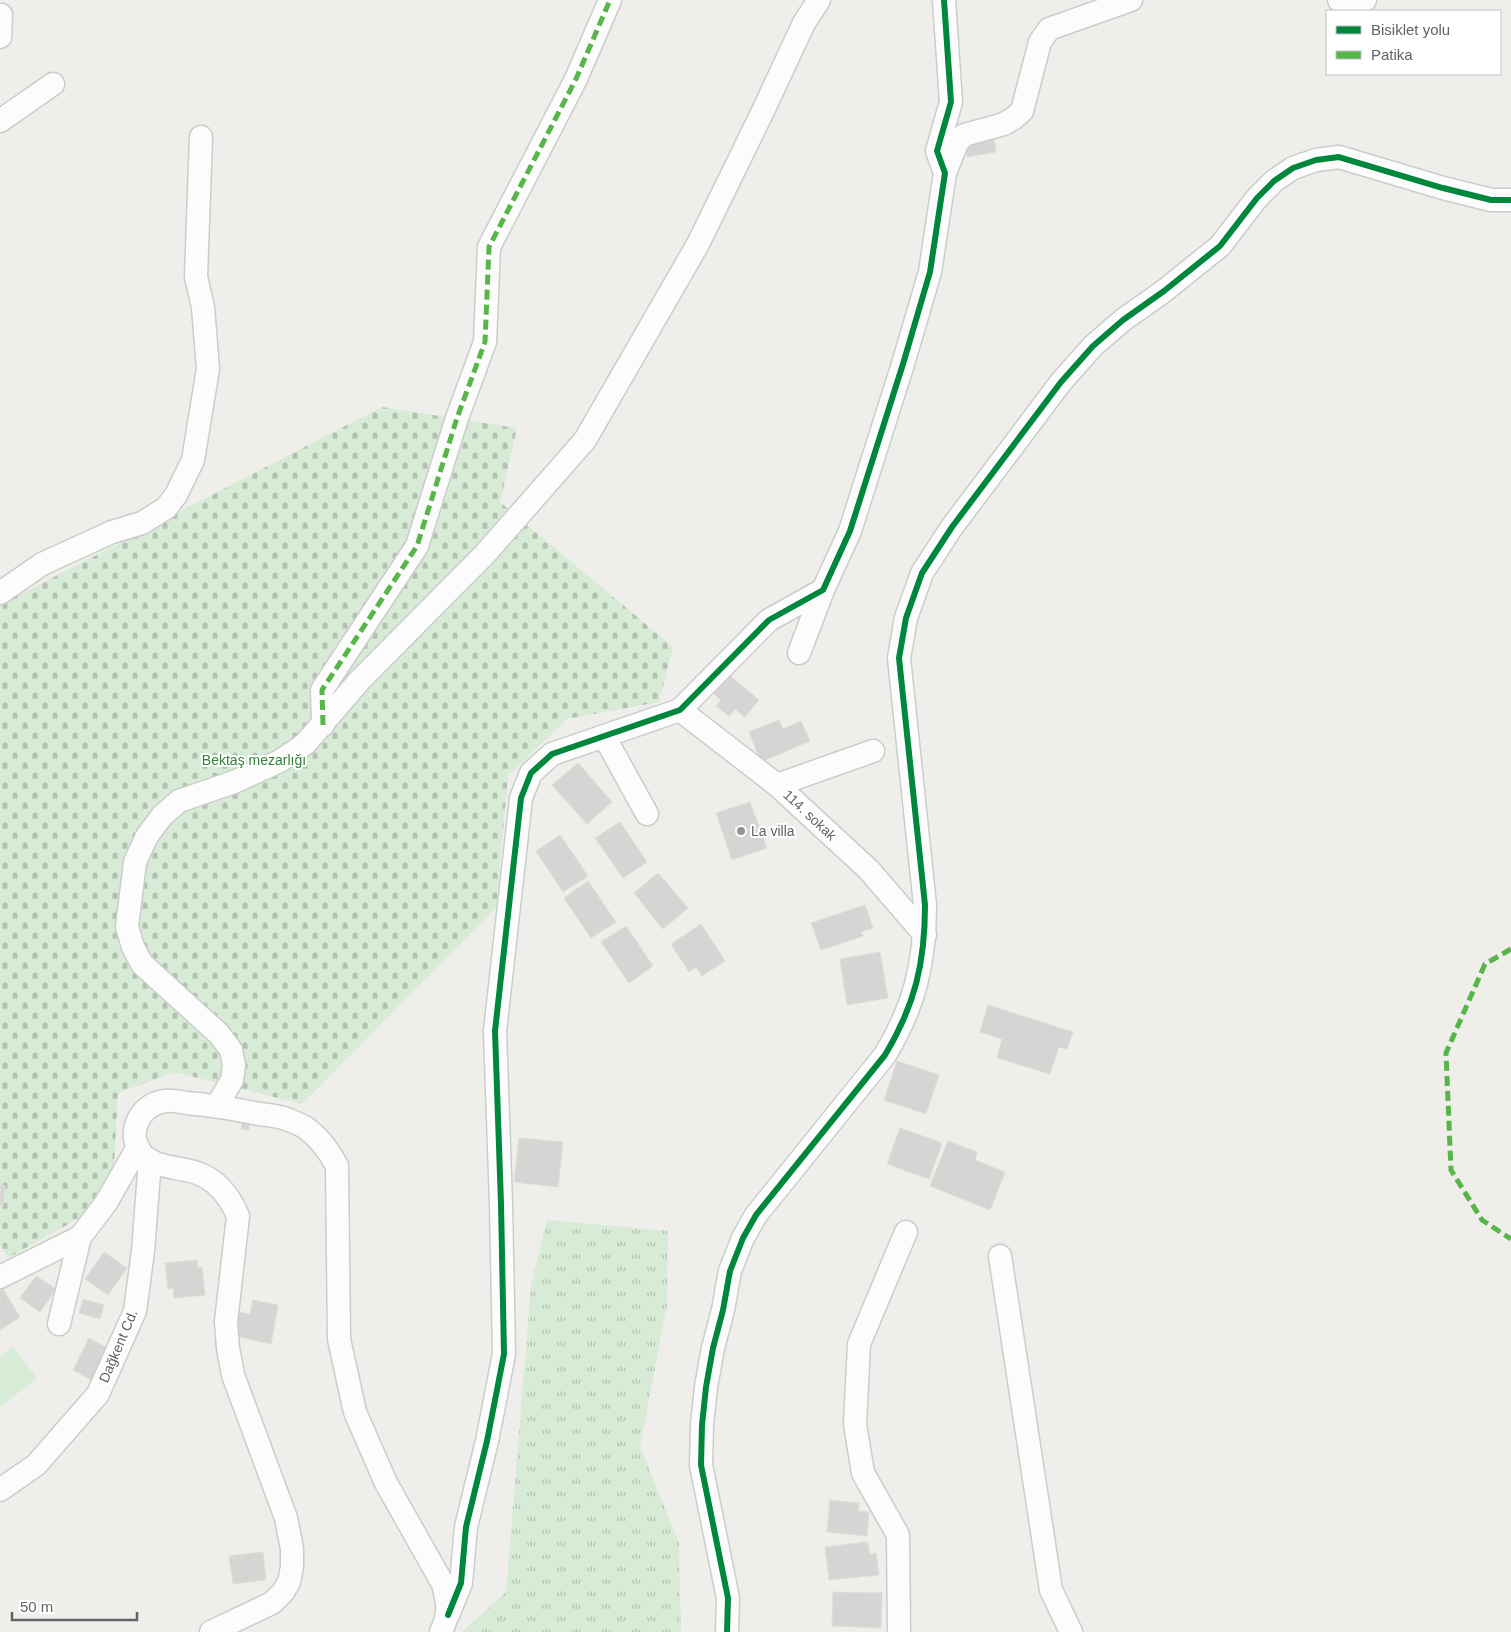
<svg xmlns="http://www.w3.org/2000/svg" width="1511" height="1632" viewBox="0 0 1511 1632" font-family="Arial,sans-serif">
  <defs>
    <pattern id="grass-tufts" width="24" height="20" patternUnits="userSpaceOnUse" patternTransform="scale(1.25)"><rect width="24" height="20" fill="#d8ebd6"/><path d="M3 7l-1-3M5 7V3M7 7l1-3M15 17l-1-3M17 17v-4M19 17l1-3" fill="none" stroke="#b2c2b1"/></pattern>
    <pattern id="cemetery-stones" width="16" height="16" patternUnits="userSpaceOnUse" patternTransform="scale(1.25)"><rect width="16" height="16" fill="#d8ebd6"/><path d="M2 7V4a2 2 0 0 1 4 0v3zM10 15v-3a2 2 0 0 1 4 0v3z" fill="#b2c2b1"/></pattern>
  </defs>
  <rect width="100%" height="100%" fill="#efeeea"/>
  <path fill="url(#grass-tufts)" d="M 547,1220 L 668,1231 L 667,1305 L 640,1447 L 679,1543 L 681,1632 L 462,1632 L 506,1592 L 531,1286 Z"/>
  <path fill="url(#cemetery-stones)" d="M 382,407 L 517,428 L 500,502 L 673,647 L 659,702 L 567,719 L 508,776 L 496,908 L 302,1104 L 174,1072 L 118,1093 L 114,1166 L 83,1216 L 8,1258 L 0,1245 L 0,605 Z"/>
  <path fill="#d8ebd6" d="M 13,1347 L 37,1378 L 0,1407 L 0,1357 Z"/>
  <g fill="#d6d5d3" stroke="#deddd9">
    <path d="M 994,137 L 996,152 L 967,157 L 965,142 Z"/>
    <path d="M 729,675 L 759,700 L 745,717 L 735,709 L 729,716 L 716,706 L 721,700 L 714,694 Z"/>
    <path d="M 779,720 L 783,729 L 801,721 L 810,741 L 761,762 L 749,732 Z"/>
    <path d="M 578,763 L 612,802 L 587,824 L 552,785 Z"/>
    <path d="M 750,802 L 767,848 L 732,860 L 716,813 Z"/>
    <path d="M 620,822 L 647,862 L 623,878 L 595,838 Z"/>
    <path d="M 560,835 L 588,876 L 563,892 L 536,851 Z"/>
    <path d="M 658,873 L 688,908 L 663,929 L 634,893 Z"/>
    <path d="M 588,881 L 616,922 L 591,938 L 564,898 Z"/>
    <path d="M 865,905 L 873,928 L 861,932 L 863,936 L 821,950 L 811,923 Z"/>
    <path d="M 701,924 L 725,961 L 702,976 L 696,967 L 689,972 L 671,944 Z"/>
    <path d="M 626,926 L 653,966 L 629,983 L 601,942 Z"/>
    <path d="M 880,952 L 888,998 L 847,1005 L 840,959 Z"/>
    <path d="M 988,1005 L 1073,1032 L 1067,1049 L 1059,1047 L 1050,1074 L 997,1058 L 1002,1039 L 980,1032 Z"/>
    <path d="M 897,1061 L 939,1075 L 926,1114 L 884,1100 Z"/>
    <path d="M 242,1121 L 249,1122 L 249,1130 L 241,1129 Z"/>
    <path d="M 900,1128 L 942,1143 L 929,1179 L 887,1164 Z"/>
    <path d="M 519,1138 L 563,1142 L 558,1187 L 514,1182 Z"/>
    <path d="M 948,1141 L 977,1152 L 975,1160 L 1005,1172 L 990,1210 L 930,1186 Z"/>
    <path d="M 0,1185 L 5,1186 L 3,1206 L 0,1205 Z"/>
    <path d="M 104,1252 L 127,1268 L 108,1295 L 85,1279 Z"/>
    <path d="M 197,1260 L 198,1268 L 202,1267 L 205,1295 L 174,1298 L 173,1288 L 168,1289 L 165,1263 Z"/>
    <path d="M 36,1276 L 56,1289 L 40,1312 L 20,1298 Z"/>
    <path d="M 3,1289 L 20,1317 L 0,1330 L 0,1291 Z"/>
    <path d="M 83,1299 L 104,1305 L 100,1319 L 79,1313 Z"/>
    <path d="M 253,1300 L 278,1305 L 271,1344 L 231,1335 L 236,1312 L 250,1314 Z"/>
    <path d="M 89,1338 L 111,1350 L 95,1382 L 73,1370 Z"/>
    <path d="M 830,1500 L 859,1503 L 858,1511 L 869,1512 L 867,1536 L 827,1532 Z"/>
    <path d="M 868,1542 L 870,1554 L 876,1553 L 879,1575 L 829,1580 L 825,1547 Z"/>
    <path d="M 263,1552 L 266,1580 L 233,1584 L 229,1556 Z"/>
    <path d="M 833,1592 L 882,1593 L 881,1628 L 832,1626 Z"/>
  </g>
  <g fill="none" stroke-linecap="round" stroke-linejoin="round">
    <g stroke="#cbcccc" stroke-width="25">
      <g id="minor">
        <path d="M 1339,0 L 1348,2 L 1365,0"/>
        <path d="M 0,37 L 1,15"/>
        <path d="M 0,121 L 53,84"/>
        <path d="M 945,173 L 957,143 L 964,135 L 1004,124 L 1014,118 L 1022,111 L 1040,42 L 1049,29 L 1131,0"/>
        <path d="M 0,593 L 42,564 L 112,532 L 142,523 L 166,508 L 176,495 L 193,460 L 208,369 L 203,307 L 196,277 L 201,137"/>
        <path d="M 799,653 L 823,590"/>
        <path d="M 680,710 L 777,785 L 869,870 L 925,935"/>
        <path d="M 323,725 L 322,690 L 417,546 L 457,418 L 485,342 L 489,247 L 576,79 L 610,0"/>
        <path d="M 604,736 L 647,814"/>
        <path d="M 777,785 L 873,751"/>
        <path d="M 217,1106 L 232,1080 L 234,1065 L 231,1050 L 219,1034 L 142,964 L 133,947 L 127,927 L 135,862 L 147,836 L 162,816 L 179,801 L 234,782 L 280,761 L 305,744 L 360,680 L 485,554 L 585,440 L 698,244 L 763,111 L 804,23 L 819,0"/>
        <path d="M 1000,1256 L 1051,1590 L 1071,1632"/>
        <path d="M 0,1277 L 80,1237 L 106,1203 L 138,1147"/>
        <path d="M 59,1324 L 80,1237"/>
        <path d="M 0,1490 L 36,1465 L 98,1394 L 135,1311 L 143,1251 L 150,1160"/>
        <path d="M 448,1615 L 461,1583 L 466,1527 L 487,1441 L 504,1354 L 501,1204 L 495,1031 L 521,798 L 531,773 L 552,754 L 680,710 L 769,620 L 823,590 L 850,531 L 903,364 L 930,272 L 945,173 L 937,151 L 951,102 L 944,0"/>
        <path d="M 211,1632 L 272,1603 L 283,1592 L 289,1582 L 292,1567 L 292,1549 L 286,1518 L 233,1375 L 228,1348 L 226,1322 L 238,1216 C 230,1197 217,1180 197,1173 C 178,1166 146,1169 137,1146 C 129,1126 143,1104 165,1101 C 172,1100 180,1102 187,1103 C 211,1105 235,1109 259,1114 C 268,1115 280,1116 289,1120 C 294,1122 301,1125 306,1128 C 320,1138 329,1151 337,1166 L 339,1339 L 355,1412 L 386,1483 L 443,1584 C 448,1603 450,1613 441,1632"/>
        <path d="M 727,1632 L 728,1598 L 701,1465 L 702,1425 L 706,1387 L 713,1348 L 723,1310 L 730,1271 L 743,1238 L 756,1215 L 885,1055 C 915,1005 925,963 925,905 L 899,658 L 906,618 L 922,573 L 952,527 L 1061,382 L 1093,346 L 1123,320 L 1164,291 L 1220,246 L 1257,198 L 1274,181 L 1293,168 L 1316,160 L 1339,157 L 1443,188 L 1491,200 L 1511,200"/>
        <path d="M 899,1632 L 898,1535 L 863,1473 L 855,1424 L 859,1344 L 906,1232"/>
      </g>
    </g>
    <use href="#minor" stroke="#fdfcfc" stroke-width="22"/>
    <g stroke="#58b549" stroke-width="5" stroke-dasharray="10 5" stroke-linecap="butt">
      <path d="M 323,725 L 322,690 L 417,546 L 457,418 L 485,342 L 489,247 L 576,79 L 610,0"/>
      <path d="M 1511,949 L 1485,964 L 1446,1053 L 1451,1170 L 1482,1220 L 1511,1239"/>
    </g>
    <g stroke="#fff" stroke-width="9">
      <g id="cycleway">
        <path d="M 448,1615 L 461,1583 L 466,1527 L 487,1441 L 504,1354 L 501,1204 L 495,1031 L 521,798 L 531,773 L 552,754 L 680,710 L 769,620 L 823,590 L 850,531 L 903,364 L 930,272 L 945,173 L 937,151 L 951,102 L 944,0"/>
        <path d="M 727,1632 L 728,1598 L 701,1465 L 702,1425 L 706,1387 L 713,1348 L 723,1310 L 730,1271 L 743,1238 L 756,1215 L 885,1055 C 915,1005 925,963 925,905 L 899,658 L 906,618 L 922,573 L 952,527 L 1061,382 L 1093,346 L 1123,320 L 1164,291 L 1220,246 L 1257,198 L 1274,181 L 1293,168 L 1316,160 L 1339,157 L 1443,188 L 1491,200 L 1511,200"/>
      </g>
    </g>
    <use href="#cycleway" stroke="#00873e" stroke-width="6"/>
  </g>
  <circle fill="#919496" stroke="#fff" stroke-width="2" cx="741" cy="831" r="5"/>
  <g text-anchor="middle" dominant-baseline="central" stroke-width="4" stroke-linejoin="round" paint-order="stroke">
    <g font-size="14" fill="#348238" stroke="#fff">
      <text x="254" y="760">Bektaş mezarlığı</text>
    </g>
    <g font-size="14" fill="#5f6368" stroke="#fff">
      <text transform="translate(810 815) rotate(43)">114. sokak</text>
      <text transform="translate(118 1346) rotate(-67)">Dağkent Cd.</text>
    </g>
    <g font-size="14" fill="#5f6368" stroke="#fff" text-anchor="start">
      <text x="751" y="831">La villa</text>
    </g>
  </g>
  <rect x="1326" y="10" width="175" height="65" fill="#ffffff" stroke="#bfc1c3"/>
  <rect x="1336" y="26" width="25" height="8" fill="#00873e" stroke="#bfc1c3"/>
  <text x="1371" y="35" font-size="15" fill="#5f6368">Bisiklet yolu</text>
  <rect x="1336" y="51" width="25" height="8" fill="#58b549" stroke="#bfc1c3"/>
  <text x="1371" y="60" font-size="15" fill="#5f6368">Patika</text>
  <path d="M12 1612v8h125v-8" fill="none" stroke="#5f6368" stroke-width="2.5"/>
  <text x="20" y="1612" font-size="15" fill="#5f6368" stroke="#ffffff" stroke-width="4" paint-order="stroke">50 m</text>
</svg>
